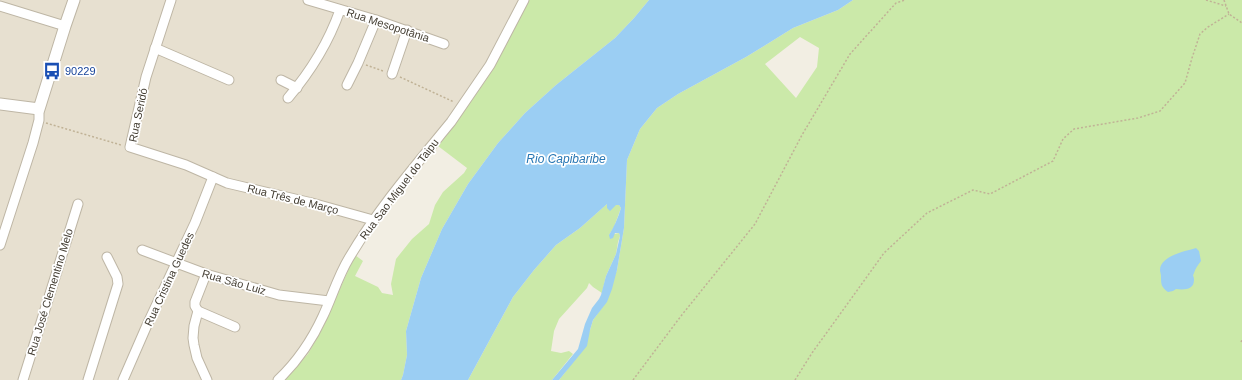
<svg xmlns="http://www.w3.org/2000/svg" width="1242" height="380" viewBox="0 0 1242 380" font-family="Helvetica,sans-serif">
  <rect width="100%" height="100%" fill="#f2eee3"/>
  <path fill="#e7e0d0" d="M 0,0 L 529,0 L 488,77 L 458,120 L 368,235 L 355,255 L 323,327 L 308,354 L 283,380 L 0,380 Z"/>
  <g fill="#cbe9a9" fill-rule="evenodd">
    <path d="M 529,0 L 649,0 L 634,18 L 615,38 L 556,85 L 525,113 L 498,143 L 468,184 L 442,229 L 421,278 L 406,331 L 407,355 L 403,375 L 401,380 L 283,380 L 308,354 L 323,327 L 355,255 L 363,261 L 355,276 L 378,287 L 382,293 L 393,295 L 391,284 L 396,259 L 412,239 L 429,224 L 435,205 L 443,192 L 464,173 L 467,168 L 438,146 L 458,120 L 488,77 Z"/>
    <path d="M 853,0 L 1242,0 L 1242,380 L 559,380 L 567,370 L 590,330 L 593,320 L 601,309 L 617,270 L 624,228 L 627,160 L 640,129 L 657,108 L 678,94 L 746,57 L 793,28 L 838,10 ZM 800,37 L 819,48 L 817,67 L 796,98 L 765,64 Z"/>
    <path d="M 608,203 L 619,205 L 621,208 L 614,227 L 609,235 L 619,233 L 620,236 L 618,242 L 616,254 L 606,276 L 602,293 L 593,287 L 589,283 L 587,288 L 559,319 L 554,331 L 551,351 L 561,353 L 569,351 L 573,354 L 552,380 L 468,380 L 513,297 L 534,270 L 556,245 L 580,228 Z"/>
  </g>
  <g fill="#9bcef3">
    <path d="M 649,0 L 853,0 L 838,10 L 793,28 L 746,57 L 678,94 L 657,108 L 640,129 L 627,160 L 624,228 L 617,270 L 612,289 L 607,302 L 593,320 L 590,330 L 587,346 L 559,380 L 552,380 L 578,349 L 585,324 L 592,308 L 599,299 L 601,295 L 606,276 L 616,254 L 620,236 L 619,233 L 615,233 L 613,238 L 610,239 L 609,235 C 614,227 618,218 621,208 L 619,205 L 616,205 L 610,211 L 607,208 L 607,204 L 580,228 L 556,245 L 534,270 L 513,297 L 468,380 L 401,380 L 403,375 L 407,355 L 406,331 L 421,278 L 442,229 L 468,184 L 498,143 L 525,113 L 556,85 L 615,38 L 634,18 Z"/>
    <path d="M 1196,248 L 1199,251 L 1201,261 C 1198,265 1195,269 1194,273 C 1192,277 1194,275 1194,280 C 1194,290 1184,290 1176,289 L 1173,291 L 1168,292 C 1161,287 1161,284 1161,276 C 1161,274 1160,272 1160,270 C 1160,256 1186,251 1196,248 Z"/>
  </g>
  <g fill="none" stroke-linecap="round" stroke-linejoin="round">
    <g stroke="#beb6a5" stroke-width="11">
      <g id="minor">
        <path d="M 171,0 L 146,77 L 130,147 L 186,165 L 227,183 L 312,203 L 373,220"/>
        <path d="M 308,0 L 376,20 L 444,44"/>
        <path d="M 0,6 L 65,26"/>
        <path d="M 155,48 L 229,80"/>
        <path d="M 392,74 L 407,30"/>
        <path d="M 281,80 L 297,88"/>
        <path d="M 347,85 L 358,63 L 376,20"/>
        <path d="M 288,98 C 311,71 328,44 340,10"/>
        <path d="M 0,245 L 33,143 L 39,120 L 39,109"/>
        <path d="M 142,250 L 206,274 L 279,295 L 329,301"/>
        <path d="M 206,274 L 195,302 L 195,306 L 198,311 L 194,326 L 193,338 L 194,345 L 197,358 L 207,380"/>
        <path d="M 198,311 L 235,327"/>
        <path d="M 23,380 L 78,204"/>
        <path d="M 88,380 L 118,284 L 117,277 L 107,257"/>
        <path d="M 123,380 L 147,325 L 195,223 L 213,177"/>
        <path d="M 278,380 C 297,362 312,340 323,316 C 332,297 338,276 349,258 C 378,209 415,166 451,122 L 490,65 L 524,0"/>
      </g>
    </g>
    <g stroke="#beb6a5" stroke-width="13">
      <path id="tertiary" d="M 0,104 L 39,109 L 65,26 L 74,0"/>
    </g>
    <g stroke="#c0b296" stroke-width="1.5" stroke-dasharray="2 2" stroke-linecap="butt">
      <path d="M 1206,0 L 1226,6"/>
      <path d="M 1224,0 L 1229,14 L 1242,23"/>
      <path d="M 366,65 L 383,71"/>
      <path d="M 400,77 L 454,102"/>
      <path d="M 46,123 L 121,145"/>
      <path d="M 1241,342 L 1242,340"/>
      <path d="M 633,380 L 681,316 L 755,224 L 802,135 L 850,54 L 896,3 L 905,0"/>
      <path d="M 795,380 L 812,353 L 884,253 L 927,213 L 973,190 L 990,194 L 1053,161 L 1063,139 L 1074,129 L 1138,118 L 1160,111 L 1185,83 L 1192,58 L 1200,34 L 1208,27 L 1229,14"/>
    </g>
    <use href="#minor" stroke="#fff" stroke-width="9"/>
    <use href="#tertiary" stroke="#fff" stroke-width="11"/>
  </g>
  <defs>
    <g id="bus-bare" transform="scale(1.38)"><path d="M-5-6H5V4H4V6H2V4H-2V6H-4V4H-5ZM-3.5-4V0h7V-4ZM-3.5 1.2v1.5H-2V1.2ZM2 1.2v1.5H3.5V1.2Z" fill="#1a4fb4" stroke="#fff" stroke-width="2.5" paint-order="stroke"/></g>
  </defs>
  <g fill-rule="evenodd">
    <use href="#bus-bare" x="52" y="71"/>
  </g>
  <g text-anchor="middle" dominant-baseline="central" stroke-width="3.5" stroke-linejoin="round" paint-order="stroke">
    <g font-size="11" fill="#443e33" stroke="#fff">
      <text transform="translate(388 25) rotate(18)">Rua Mesopotânia</text>
      <text transform="translate(138 115) rotate(-78)">Rua Seridó</text>
      <text transform="translate(399 189) rotate(-53)">Rua Sao Miguel do Taipu</text>
      <text transform="translate(293 199) rotate(14)">Rua Três de Março</text>
      <text transform="translate(169 279) rotate(-65)">Rua Cristina Guedes</text>
      <text transform="translate(234 282) rotate(16)">Rua São Luiz</text>
      <text transform="translate(50 292) rotate(-73)">Rua José Clementino Melo</text>
    </g>
    <g font-size="11" fill="#164399" stroke="#fff" text-anchor="start">
      <text x="65" y="71">90229</text>
    </g>
    <g font-size="12" font-style="italic" fill="#2877b4" stroke="#fff">
      <text x="566" y="159">Rio Capibaribe</text>
    </g>
  </g>
</svg>
